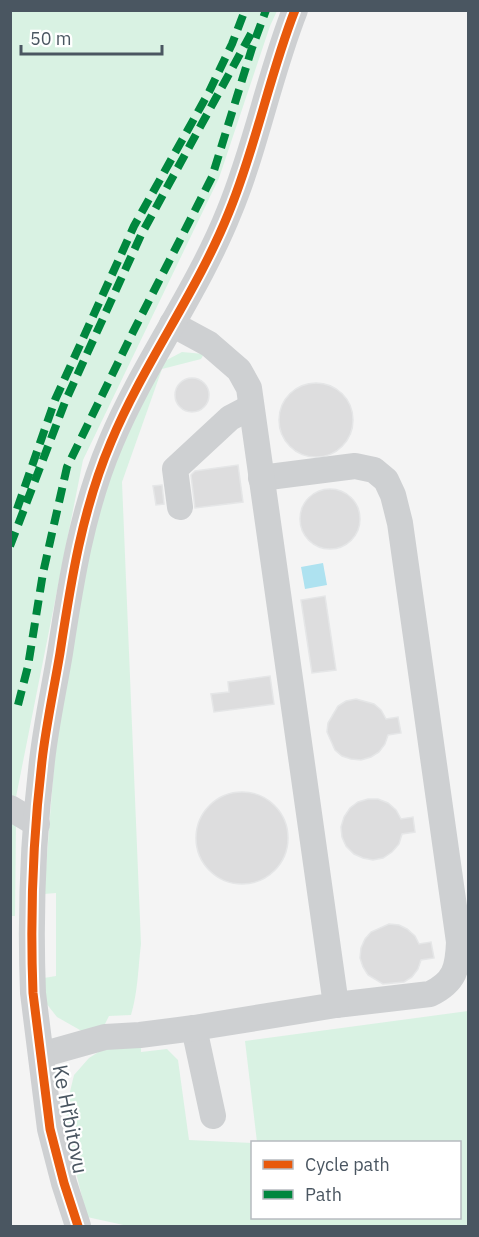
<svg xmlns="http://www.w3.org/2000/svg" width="479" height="1237" viewBox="0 0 479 1237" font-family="'IBM Plex Sans',sans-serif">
  <rect width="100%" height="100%" fill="#f4f4f4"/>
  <g fill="#d9f2e3">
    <path d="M 10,11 L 277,11 L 270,26 L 219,178 L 83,460 L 16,797 L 10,795 Z"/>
    <path d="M 182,352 L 204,354 L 201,359 L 162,369 L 122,482 L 141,944 C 138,968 138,992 131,1015 L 109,1016 L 101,1032 L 87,1034 L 57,1017 L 46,1003 L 44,978 L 56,976 L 56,893 L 44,894 L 59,701 L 90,537 L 120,438 L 161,363 Z"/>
    <path d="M 13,820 L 16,821 L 15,916 L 11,916 L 10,825 Z"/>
    <path d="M 468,1011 L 468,1226 L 128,1226 L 87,1217 L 65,1128 L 69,1096 L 74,1075 L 89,1058 L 100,1051 L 141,1043 L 141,1052 L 167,1049 L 178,1060 L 189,1140 L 252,1143 L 252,1218 L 460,1218 L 460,1142 L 257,1142 L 245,1041 Z"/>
  </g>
  <path fill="#aee2f0" d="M 323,563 L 327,585 L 305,589 L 301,567 Z"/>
  <g fill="#ddddde" stroke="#e5e6e7" stroke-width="1.5">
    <circle cx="192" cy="395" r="17"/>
    <circle cx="316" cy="420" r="37"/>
    <path d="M 238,465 L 243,502 L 195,508 L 191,475 L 195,471 Z"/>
    <path d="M 162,485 L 164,504 L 156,505 L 153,486 Z"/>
    <circle cx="330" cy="519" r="30"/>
    <path d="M 325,596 L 336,670 L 312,673 L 301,600 Z"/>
    <path d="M 270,676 L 274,704 L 214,712 L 211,694 L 229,692 L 228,682 Z"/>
    <path d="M 356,699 L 374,704 L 381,710 L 386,719 L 398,717 L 401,733 L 388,735 L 385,744 L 379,752 L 371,757 L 361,760 L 351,759 L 342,756 L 335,750 L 327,732 L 328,723 L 338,706 L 346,701 Z"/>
    <circle cx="242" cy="838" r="46"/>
    <path d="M 368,799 L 378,799 L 388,803 L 396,810 L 401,819 L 413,817 L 415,832 L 402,834 L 399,844 L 392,852 L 383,858 L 373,860 L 363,858 L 354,854 L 346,846 L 342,837 L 341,827 L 344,817 L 350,808 L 358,802 Z"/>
    <path d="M 389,924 L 399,925 L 407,929 L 415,936 L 419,944 L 431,942 L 434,958 L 421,960 L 418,969 L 412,977 L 404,982 L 383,984 L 368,975 L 363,967 L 360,958 L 361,948 L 365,939 L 371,932 Z"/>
  </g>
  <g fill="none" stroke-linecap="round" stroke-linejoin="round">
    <g stroke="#ced0d2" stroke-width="26">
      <path d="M 261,478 L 355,466 L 374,470 L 386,480 L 393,495 L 400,523 L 459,942 C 458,968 455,982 430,994 L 336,1005"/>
      <path d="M 180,507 L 175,469 L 230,418 L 251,407"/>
      <path d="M 10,808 L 37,824"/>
      <path d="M 194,1028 L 213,1116"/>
      <path d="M 41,1055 L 105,1037 L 140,1035 L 194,1028 L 336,1005 L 249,388 L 239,370 L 209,344 L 172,324"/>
      <path d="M 78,1226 L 64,1183 L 50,1129 L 33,993 C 30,916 33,837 42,761 C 46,725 54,689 60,653 C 71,581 82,510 111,442 C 144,363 197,292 229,212 C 256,147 269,76 295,10"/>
    </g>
    <g stroke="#00873e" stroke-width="8" stroke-dasharray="15 8" stroke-linecap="butt">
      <path d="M 17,509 L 55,400 L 134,226 L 209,92 L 232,44 L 245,10"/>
      <path d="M 10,546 L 65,402 L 141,235 L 252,32"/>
      <path d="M 18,705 L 28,666 L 43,573 L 67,467 L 133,332 L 212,177 L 252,48 L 266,10"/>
    </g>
    <g stroke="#fff" stroke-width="13">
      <path id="cycleway" d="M 78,1226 L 64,1183 L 50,1129 L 33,993 C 30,916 33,837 42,761 C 46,725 54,689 60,653 C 71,581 82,510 111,442 C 144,363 197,292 229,212 C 256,147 269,76 295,10"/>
    </g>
    <use href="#cycleway" stroke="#e8590c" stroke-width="9"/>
  </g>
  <g text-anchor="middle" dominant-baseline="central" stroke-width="4.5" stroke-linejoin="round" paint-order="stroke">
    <g font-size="21" fill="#4a5661" stroke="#fff">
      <text transform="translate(71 1119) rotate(79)">Ke Hřbitovu</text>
    </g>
  </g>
  <rect width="479" height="1237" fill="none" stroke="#4a5661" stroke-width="24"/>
  <rect x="251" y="1141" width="210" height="78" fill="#ffffff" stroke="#b7bbc0" stroke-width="1.5"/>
  <rect x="263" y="1160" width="30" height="9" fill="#e8590c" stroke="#b7bbc0" stroke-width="1.5"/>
  <text x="305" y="1171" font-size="18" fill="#4a5661">Cycle path</text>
  <rect x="263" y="1190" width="30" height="9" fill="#00873e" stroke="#b7bbc0" stroke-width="1.5"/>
  <text x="305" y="1201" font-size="18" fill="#4a5661">Path</text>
  <path d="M21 45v9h141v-9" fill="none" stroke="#4a5661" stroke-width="3"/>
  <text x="30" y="45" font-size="18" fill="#4a5661" stroke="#ffffff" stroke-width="4.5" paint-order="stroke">50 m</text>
</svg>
